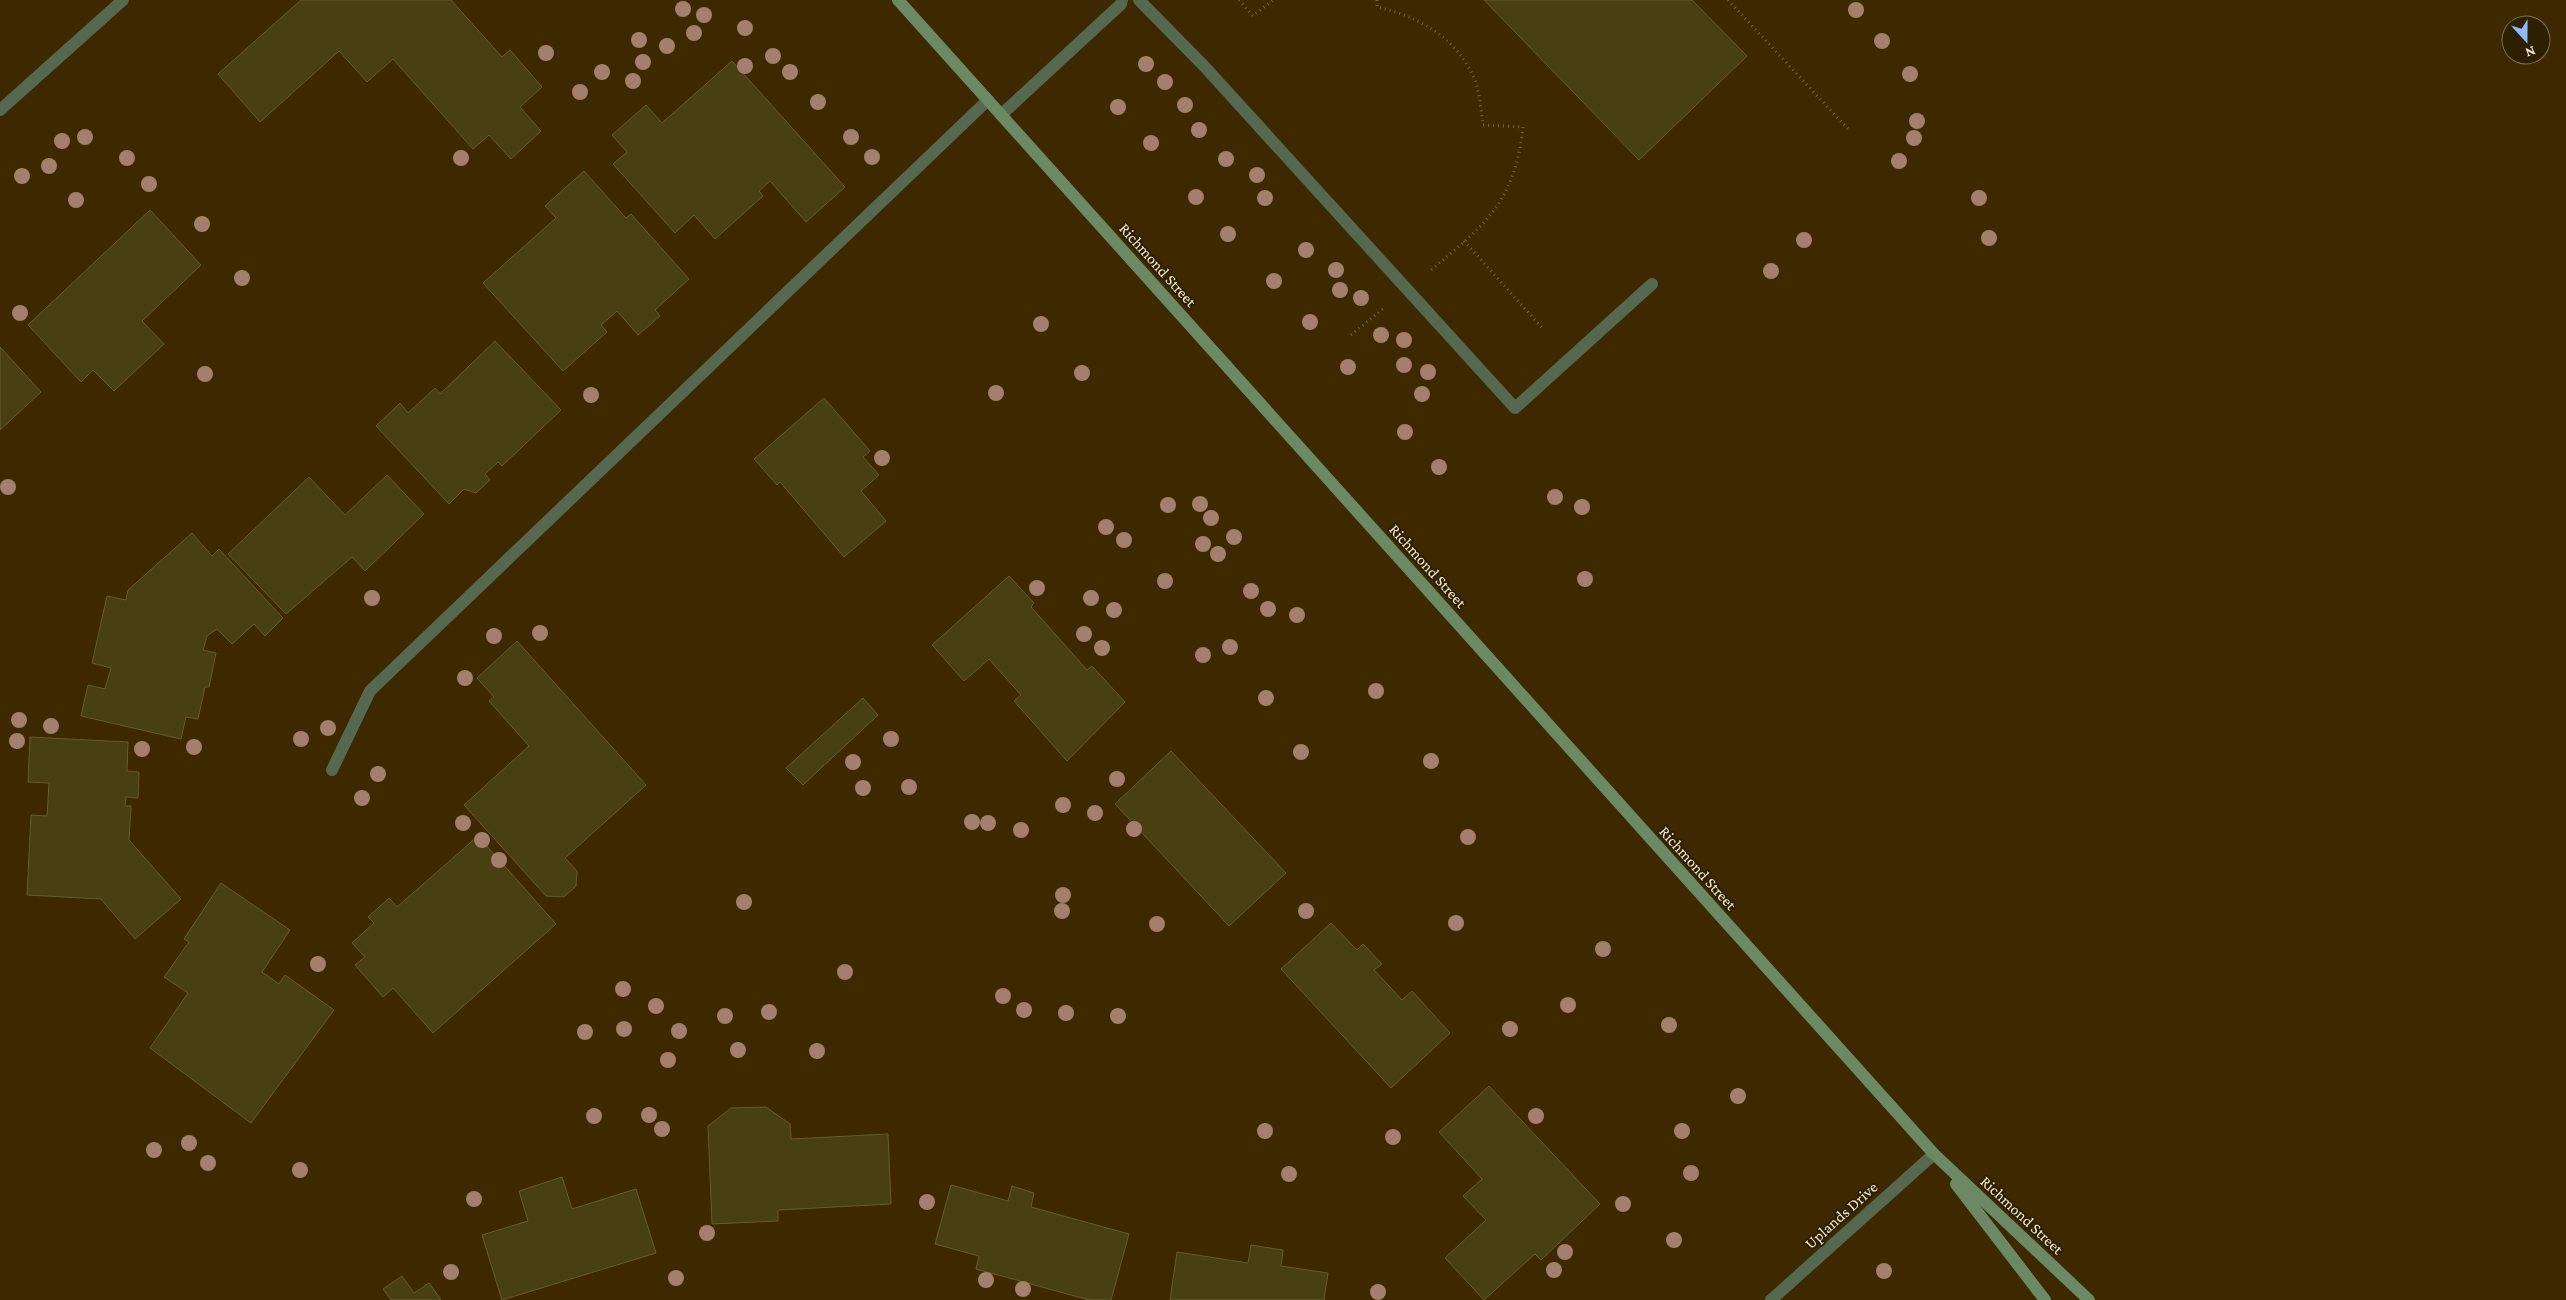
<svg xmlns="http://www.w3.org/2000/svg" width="2566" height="1300" viewBox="0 0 2566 1300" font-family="'Crimson Pro',serif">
  <rect width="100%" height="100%" fill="#3d2800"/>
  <g fill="#484013" stroke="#655d31">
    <path d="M 301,0 L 451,0 L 502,57 L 510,50 L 542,87 L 520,107 L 541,131 L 511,159 L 489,135 L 473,149 L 393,59 L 367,82 L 339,51 L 260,122 L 218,74 Z"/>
    <path d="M 1484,0 L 1692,0 L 1747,56 L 1639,160 Z"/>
    <path d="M 732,61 L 845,187 L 806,222 L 770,181 L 759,191 L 763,196 L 715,239 L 694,215 L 675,233 L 613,164 L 627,152 L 612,135 L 646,105 L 662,123 Z"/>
    <path d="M 584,171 L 626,218 L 631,214 L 689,279 L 655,310 L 660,316 L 638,335 L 617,311 L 601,325 L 607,332 L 563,371 L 483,283 L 556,218 L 545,206 Z"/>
    <path d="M 150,210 L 201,265 L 142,321 L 164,344 L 114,391 L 93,370 L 81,382 L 28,325 Z"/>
    <path d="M 495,341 L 561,410 L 502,466 L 498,462 L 485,474 L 490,480 L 476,493 L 464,489 L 449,504 L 376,426 L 400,403 L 408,413 L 435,388 L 440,394 Z"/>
    <path d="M 0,347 L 41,392 L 0,430 Z"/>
    <path d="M 824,398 L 870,451 L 863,457 L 879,475 L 861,491 L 886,521 L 844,557 L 780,482 L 777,485 L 754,459 Z"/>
    <path d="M 387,475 L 424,514 L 365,571 L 352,557 L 286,614 L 228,554 L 309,477 L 345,515 Z"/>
    <path d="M 192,533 L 212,556 L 219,549 L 283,618 L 265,636 L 254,624 L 232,644 L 217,629 L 207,636 L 203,650 L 216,653 L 209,687 L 205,687 L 198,719 L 186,717 L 181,739 L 81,716 L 88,685 L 105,689 L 111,668 L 92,663 L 107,596 L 126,600 L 128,590 Z"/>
    <path d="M 1009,576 L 1034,603 L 1031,607 L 1087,670 L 1092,666 L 1125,702 L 1067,761 L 1014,701 L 1021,695 L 989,659 L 964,681 L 932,645 Z"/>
    <path d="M 517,641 L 646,785 L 565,858 L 577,871 L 576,886 L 564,897 L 546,896 L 464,805 L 529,746 L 489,701 L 494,697 L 477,678 Z"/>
    <path d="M 863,698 L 878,715 L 803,785 L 786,768 Z"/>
    <path d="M 30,737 L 128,742 L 127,771 L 139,772 L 138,798 L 126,797 L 125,806 L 131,806 L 129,840 L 181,899 L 135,939 L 101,899 L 27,895 L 31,815 L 47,816 L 49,783 L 28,782 Z"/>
    <path d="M 1171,751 L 1286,873 L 1229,926 L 1115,804 Z"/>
    <path d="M 478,836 L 556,924 L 433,1033 L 393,988 L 383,997 L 355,965 L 365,957 L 352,943 L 374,923 L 368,917 L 389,898 L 397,907 Z"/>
    <path d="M 221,883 L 290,930 L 262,972 L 279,984 L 285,975 L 334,1010 L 251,1123 L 150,1048 L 188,993 L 164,977 L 189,942 L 184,939 Z"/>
    <path d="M 1331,923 L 1357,950 L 1363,944 L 1382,964 L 1374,970 L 1402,1000 L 1412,991 L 1450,1033 L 1391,1088 L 1281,969 Z"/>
    <path d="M 1489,1086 L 1600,1204 L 1541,1260 L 1535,1254 L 1484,1300 L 1445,1258 L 1486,1220 L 1463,1196 L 1482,1179 L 1439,1132 Z"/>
    <path d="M 766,1107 L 790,1124 L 791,1139 L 888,1134 L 891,1204 L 778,1210 L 778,1221 L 712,1224 L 708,1126 L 731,1108 Z"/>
    <path d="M 562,1177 L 572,1209 L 636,1189 L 656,1253 L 502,1300 L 482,1235 L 528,1221 L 519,1191 Z"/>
    <path d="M 951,1185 L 1008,1201 L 1012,1186 L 1034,1193 L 1031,1207 L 1129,1234 L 1111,1300 L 1089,1300 L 976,1269 L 979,1256 L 935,1244 Z"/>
    <path d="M 1251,1245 L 1283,1250 L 1281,1266 L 1328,1273 L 1324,1300 L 1170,1300 L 1177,1252 L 1248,1263 Z"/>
    <path d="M 402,1276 L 414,1293 L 429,1283 L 441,1300 L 391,1300 L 383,1289 Z"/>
  </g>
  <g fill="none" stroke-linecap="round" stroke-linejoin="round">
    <g stroke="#776543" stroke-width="3" stroke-dasharray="1 4" stroke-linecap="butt">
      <path d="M 1239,0 L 1253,16 L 1273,0"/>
      <path d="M 1377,0 L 1377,7 C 1421,17 1459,39 1476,83 C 1480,96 1481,111 1483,125 L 1523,127 C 1515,202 1485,225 1431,270"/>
      <path d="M 1728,0 L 1848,129"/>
      <path d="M 1464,241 L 1544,330"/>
      <path d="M 1351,335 L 1383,309"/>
    </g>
    <g stroke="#556850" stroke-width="12">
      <path d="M 1139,0 L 1204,66 L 1515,408 L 1652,284"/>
      <path d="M 1001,115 L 1121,4 L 1122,0"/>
      <path d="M 332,770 L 370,691 L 988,100"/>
    </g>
    <g stroke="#556850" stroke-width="12">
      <path d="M 0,110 L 123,0"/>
      <path d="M 1771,1300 L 1934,1154"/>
    </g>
    <g stroke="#6b8a63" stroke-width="12">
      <path d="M 898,0 L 1934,1154 L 2089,1300"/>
      <path d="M 1956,1184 L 2045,1300"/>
    </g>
  </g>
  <g fill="#a2806d">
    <circle cx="683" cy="9" r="8"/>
    <circle cx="1856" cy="10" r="8"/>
    <circle cx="704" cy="15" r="8"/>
    <circle cx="745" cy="28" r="8"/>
    <circle cx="694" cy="33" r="8"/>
    <circle cx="639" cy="40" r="8"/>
    <circle cx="1882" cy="41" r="8"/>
    <circle cx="667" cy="46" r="8"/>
    <circle cx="546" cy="53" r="8"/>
    <circle cx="773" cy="56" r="8"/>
    <circle cx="643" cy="62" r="8"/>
    <circle cx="1146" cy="64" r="8"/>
    <circle cx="745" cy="66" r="8"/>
    <circle cx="602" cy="72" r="8"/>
    <circle cx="790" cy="72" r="8"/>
    <circle cx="1910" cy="74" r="8"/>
    <circle cx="633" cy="81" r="8"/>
    <circle cx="1165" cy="82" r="8"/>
    <circle cx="580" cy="92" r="8"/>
    <circle cx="818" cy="102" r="8"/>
    <circle cx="1185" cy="105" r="8"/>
    <circle cx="1118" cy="107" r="8"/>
    <circle cx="1917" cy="121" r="8"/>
    <circle cx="1199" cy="130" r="8"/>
    <circle cx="85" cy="137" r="8"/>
    <circle cx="851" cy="137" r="8"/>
    <circle cx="1914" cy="138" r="8"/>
    <circle cx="62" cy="141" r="8"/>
    <circle cx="1151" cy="143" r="8"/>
    <circle cx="872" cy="157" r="8"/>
    <circle cx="127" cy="158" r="8"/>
    <circle cx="461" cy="158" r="8"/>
    <circle cx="1226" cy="159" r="8"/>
    <circle cx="1899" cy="161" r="8"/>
    <circle cx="49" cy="166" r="8"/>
    <circle cx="1257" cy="175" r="8"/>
    <circle cx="22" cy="176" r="8"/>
    <circle cx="149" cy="184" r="8"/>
    <circle cx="1196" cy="197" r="8"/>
    <circle cx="1265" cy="198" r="8"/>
    <circle cx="1979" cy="198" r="8"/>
    <circle cx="76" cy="200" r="8"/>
    <circle cx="202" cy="224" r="8"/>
    <circle cx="1228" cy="234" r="8"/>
    <circle cx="1989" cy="238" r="8"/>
    <circle cx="1804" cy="240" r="8"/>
    <circle cx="1306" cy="250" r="8"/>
    <circle cx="1336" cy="270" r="8"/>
    <circle cx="1771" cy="271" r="8"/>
    <circle cx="242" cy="278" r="8"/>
    <circle cx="1274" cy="281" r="8"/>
    <circle cx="1340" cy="290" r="8"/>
    <circle cx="1361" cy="298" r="8"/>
    <circle cx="20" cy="313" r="8"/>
    <circle cx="1310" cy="322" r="8"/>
    <circle cx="1041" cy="324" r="8"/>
    <circle cx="1381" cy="335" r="8"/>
    <circle cx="1404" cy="340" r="8"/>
    <circle cx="1404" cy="365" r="8"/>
    <circle cx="1348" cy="367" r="8"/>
    <circle cx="1428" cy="372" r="8"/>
    <circle cx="1082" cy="373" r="8"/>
    <circle cx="205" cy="374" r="8"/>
    <circle cx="996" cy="393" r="8"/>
    <circle cx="1422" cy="394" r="8"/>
    <circle cx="591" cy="395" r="8"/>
    <circle cx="1405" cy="432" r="8"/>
    <circle cx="882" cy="458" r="8"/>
    <circle cx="1439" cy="467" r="8"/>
    <circle cx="8" cy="487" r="8"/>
    <circle cx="1555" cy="497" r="8"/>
    <circle cx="1200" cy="504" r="8"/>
    <circle cx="1168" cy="505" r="8"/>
    <circle cx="1582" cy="507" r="8"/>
    <circle cx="1211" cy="518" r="8"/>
    <circle cx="1106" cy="527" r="8"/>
    <circle cx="1234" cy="537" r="8"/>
    <circle cx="1124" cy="540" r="8"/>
    <circle cx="1203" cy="544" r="8"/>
    <circle cx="1218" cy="554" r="8"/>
    <circle cx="1585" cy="579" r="8"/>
    <circle cx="1165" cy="581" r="8"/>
    <circle cx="1037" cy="588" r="8"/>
    <circle cx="1251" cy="591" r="8"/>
    <circle cx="372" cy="598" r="8"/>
    <circle cx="1091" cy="598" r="8"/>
    <circle cx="1268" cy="609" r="8"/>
    <circle cx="1114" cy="610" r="8"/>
    <circle cx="1297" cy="615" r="8"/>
    <circle cx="540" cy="633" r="8"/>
    <circle cx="1084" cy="634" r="8"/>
    <circle cx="494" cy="636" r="8"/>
    <circle cx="1230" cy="647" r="8"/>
    <circle cx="1102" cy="648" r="8"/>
    <circle cx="1203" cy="655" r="8"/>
    <circle cx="465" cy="678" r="8"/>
    <circle cx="1376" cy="691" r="8"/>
    <circle cx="1266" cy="698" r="8"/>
    <circle cx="19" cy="720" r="8"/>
    <circle cx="51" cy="726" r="8"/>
    <circle cx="328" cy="728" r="8"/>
    <circle cx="301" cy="739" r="8"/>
    <circle cx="891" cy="739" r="8"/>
    <circle cx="17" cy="741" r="8"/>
    <circle cx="194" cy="747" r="8"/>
    <circle cx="142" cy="749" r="8"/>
    <circle cx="1301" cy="752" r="8"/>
    <circle cx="1431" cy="761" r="8"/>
    <circle cx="853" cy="762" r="8"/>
    <circle cx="378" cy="774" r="8"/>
    <circle cx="1117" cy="779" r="8"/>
    <circle cx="909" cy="787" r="8"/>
    <circle cx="863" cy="788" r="8"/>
    <circle cx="362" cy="798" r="8"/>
    <circle cx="1063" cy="805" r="8"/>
    <circle cx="1095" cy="813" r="8"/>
    <circle cx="972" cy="822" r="8"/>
    <circle cx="463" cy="823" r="8"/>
    <circle cx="988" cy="823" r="8"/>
    <circle cx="1134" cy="829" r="8"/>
    <circle cx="1021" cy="830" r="8"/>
    <circle cx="1468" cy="837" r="8"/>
    <circle cx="482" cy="840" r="8"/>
    <circle cx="499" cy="860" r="8"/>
    <circle cx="1063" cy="895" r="8"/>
    <circle cx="744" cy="902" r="8"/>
    <circle cx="1062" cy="911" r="8"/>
    <circle cx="1306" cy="911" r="8"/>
    <circle cx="1456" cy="923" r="8"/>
    <circle cx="1157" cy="924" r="8"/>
    <circle cx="1603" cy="949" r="8"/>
    <circle cx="318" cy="964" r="8"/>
    <circle cx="845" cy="972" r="8"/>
    <circle cx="623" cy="989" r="8"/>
    <circle cx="1003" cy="996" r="8"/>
    <circle cx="1568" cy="1005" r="8"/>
    <circle cx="656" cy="1006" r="8"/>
    <circle cx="1024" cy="1010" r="8"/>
    <circle cx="769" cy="1012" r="8"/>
    <circle cx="1066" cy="1013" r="8"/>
    <circle cx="725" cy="1016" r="8"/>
    <circle cx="1118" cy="1016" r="8"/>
    <circle cx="1669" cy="1025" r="8"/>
    <circle cx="624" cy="1029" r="8"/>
    <circle cx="1510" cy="1029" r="8"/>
    <circle cx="679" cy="1031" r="8"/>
    <circle cx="585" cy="1032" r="8"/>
    <circle cx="738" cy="1050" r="8"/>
    <circle cx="817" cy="1051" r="8"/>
    <circle cx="668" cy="1060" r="8"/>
    <circle cx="1738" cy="1096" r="8"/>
    <circle cx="649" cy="1115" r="8"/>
    <circle cx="594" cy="1116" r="8"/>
    <circle cx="1536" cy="1116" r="8"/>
    <circle cx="662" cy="1129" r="8"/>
    <circle cx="1265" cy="1131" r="8"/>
    <circle cx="1682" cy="1131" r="8"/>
    <circle cx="1393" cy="1137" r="8"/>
    <circle cx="189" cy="1143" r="8"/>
    <circle cx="154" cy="1150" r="8"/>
    <circle cx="208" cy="1163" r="8"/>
    <circle cx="300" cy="1170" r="8"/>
    <circle cx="1691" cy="1173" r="8"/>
    <circle cx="1289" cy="1174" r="8"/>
    <circle cx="474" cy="1199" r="8"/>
    <circle cx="927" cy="1202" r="8"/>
    <circle cx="1623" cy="1204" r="8"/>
    <circle cx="707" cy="1233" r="8"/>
    <circle cx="1674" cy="1240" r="8"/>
    <circle cx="1565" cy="1252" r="8"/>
    <circle cx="1554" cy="1270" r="8"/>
    <circle cx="1884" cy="1271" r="8"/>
    <circle cx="451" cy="1272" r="8"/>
    <circle cx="676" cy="1278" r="8"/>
    <circle cx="986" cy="1280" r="8"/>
    <circle cx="1023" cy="1289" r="8"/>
    <circle cx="1378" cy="1292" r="8"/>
  </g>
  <g text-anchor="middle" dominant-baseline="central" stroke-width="4" stroke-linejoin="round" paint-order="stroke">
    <g font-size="16" fill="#f5e8d3" stroke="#2f1f01">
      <text transform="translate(1158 265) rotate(48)">Richmond Street</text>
      <text transform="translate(1428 566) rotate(48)">Richmond Street</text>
      <text transform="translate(1698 868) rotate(48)">Richmond Street</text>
      <text transform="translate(1841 1215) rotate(-42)">Uplands Drive</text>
      <text transform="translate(2022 1215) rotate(43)">Richmond Street</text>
    </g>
  </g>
  <g transform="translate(2526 40) rotate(159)"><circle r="24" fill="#2f1f01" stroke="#7e6f55"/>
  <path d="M0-4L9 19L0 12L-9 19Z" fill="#8eb9fc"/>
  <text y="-8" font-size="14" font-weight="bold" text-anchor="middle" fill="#f5e8d3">N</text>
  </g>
</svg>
